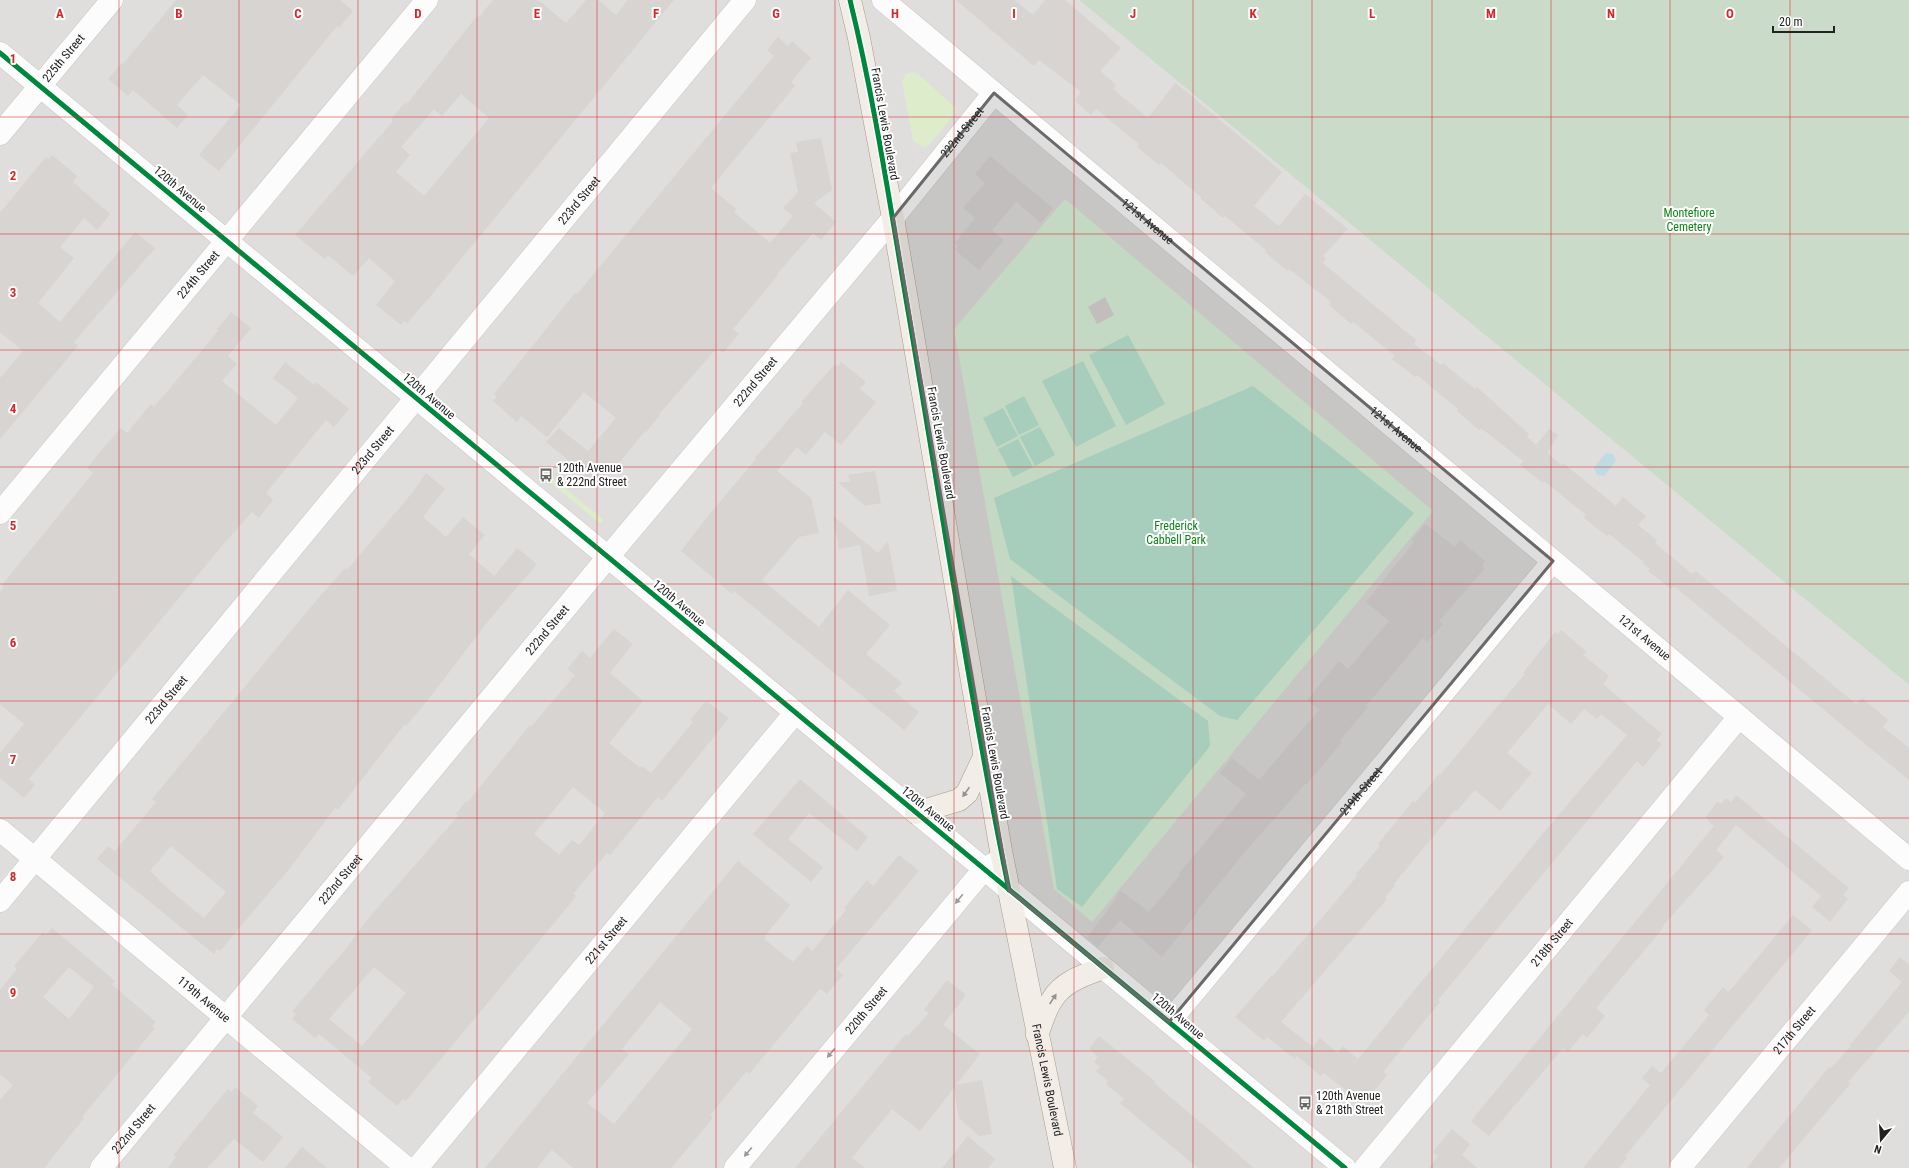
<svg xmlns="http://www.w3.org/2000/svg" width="1909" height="1168" viewBox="0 0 1909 1168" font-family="'Roboto Condensed',sans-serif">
  <rect width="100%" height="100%" fill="#f0eeeb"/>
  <path fill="#dfdedc" d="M 0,0 L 1079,0 L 1909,685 L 1909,1168 L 0,1168 Z"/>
  <g fill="#ddeccb">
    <path d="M 913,72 L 918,74 L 956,108 L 954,115 L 929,145 L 925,148 L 913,141 L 902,81 L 906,74 Z"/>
    <path d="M 542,469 L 604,520 L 600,524 L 539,473 Z"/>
  </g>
  <path fill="#cadbca" d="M 1079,0 L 1909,0 L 1909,685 Z"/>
  <path fill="#daf5da" d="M 1065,199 L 1433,511 L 1092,922 L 1054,889 L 954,329 Z"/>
  <g fill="#b7e6d2">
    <path d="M 1128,335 L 1165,404 L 1126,425 L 1089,355 Z"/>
    <path d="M 1083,361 L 1116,426 L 1076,447 L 1042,381 Z"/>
    <path d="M 1253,386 L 1414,513 L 1237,720 L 1220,716 L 1010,559 L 994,498 Z"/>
    <path d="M 1024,396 L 1039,425 L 1019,435 L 1005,406 Z"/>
    <path d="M 1003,408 L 1018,436 L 997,447 L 983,418 Z"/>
    <path d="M 1040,427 L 1055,455 L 1035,466 L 1020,437 Z"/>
    <path d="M 1018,439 L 1033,467 L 1013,477 L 998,449 Z"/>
    <path d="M 1011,576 L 1208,721 L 1210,746 L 1082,907 L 1057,889 Z"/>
  </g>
  <path fill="#bfdbe3" d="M 1606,453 L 1613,454 L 1616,461 L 1604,476 L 1597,475 L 1594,468 Z"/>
  <g fill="#d7d4d2" fill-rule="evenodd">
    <path d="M 176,0 L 340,0 L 353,11 L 339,28 L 337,26 L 219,171 L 199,155 L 241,105 L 203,75 L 177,105 L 188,115 L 177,128 L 133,90 L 128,96 L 108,79 L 122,63 L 123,64 Z"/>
    <path d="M 493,0 L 538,0 L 566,23 L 586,0 L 598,0 L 616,15 L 628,0 L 674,0 L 429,298 L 407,323 L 404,321 L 401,325 L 376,305 L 395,281 L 369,258 L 353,276 L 328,255 L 325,259 L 295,235 L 393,121 L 391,119 L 405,103 L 407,104 L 477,16 L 479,17 ZM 461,94 L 489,118 L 424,196 L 396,172 L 410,155 L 401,147 L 434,109 L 442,116 Z"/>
    <path d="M 956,0 L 1014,0 L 1033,15 L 1045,0 L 1065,0 L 1121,48 L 1100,71 L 1116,85 L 1113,89 L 1148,118 L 1175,83 L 1188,93 L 1282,172 L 1254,206 L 1279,226 L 1305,194 L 1348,229 L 1323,256 L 1326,259 L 1323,263 L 1416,340 L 1414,344 L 1441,365 L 1443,363 L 1475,389 L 1477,387 L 1529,434 L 1527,437 L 1536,445 L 1549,429 L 1558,435 L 1547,453 L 1561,465 L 1563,463 L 1616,506 L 1623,497 L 1646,516 L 1638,525 L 1657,540 L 1655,543 L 1692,574 L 1696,571 L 1856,704 L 1862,698 L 1888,720 L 1883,727 L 1909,748 L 1909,780 L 1703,610 L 1674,586 L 1671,589 L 1648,571 L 1650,569 L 1643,563 L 1644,562 L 1609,534 L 1607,536 L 1584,518 L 1586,515 L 1544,481 L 1543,483 L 1520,465 L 1523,461 L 1481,428 L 1479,430 L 1457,411 L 1458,409 L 1417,375 L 1415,377 L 1392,359 L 1395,356 L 1353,322 L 1351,324 L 1329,305 L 1331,302 L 1289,269 L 1287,271 L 1265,252 L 1266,250 L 1225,216 L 1223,218 L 1201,199 L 1202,198 L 1161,163 L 1159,165 L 1137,147 L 1139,144 L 1096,109 L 1091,115 L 1075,101 L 1081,92 L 1039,60 L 1034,66 Z"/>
    <path d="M 778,37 L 788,46 L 792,41 L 811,58 L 791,82 L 795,86 L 711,188 L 736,209 L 734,212 L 770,243 L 793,216 L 783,208 L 798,192 L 790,153 L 798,152 L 796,142 L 821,138 L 832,190 L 814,203 L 836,222 L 821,240 L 813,233 L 777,274 L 778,275 L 733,329 L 739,334 L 723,353 L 717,348 L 659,414 L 660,415 L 646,432 L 645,431 L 607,478 L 600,486 L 597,484 L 594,488 L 579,476 L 582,471 L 546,442 L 559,428 L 588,451 L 616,418 L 584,392 L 547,437 L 521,416 L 517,422 L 493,401 L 497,397 L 494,394 L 575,293 L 577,294 L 774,56 L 767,50 Z"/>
    <path d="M 52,155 L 77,176 L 73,182 L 110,214 L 97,230 L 84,218 L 60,247 L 74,258 L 38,303 L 60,322 L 135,232 L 155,248 L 74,342 L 78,346 L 0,439 L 0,378 L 23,351 L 0,332 L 0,213 L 46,157 L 49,159 Z"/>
    <path d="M 990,156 L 1053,208 L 1041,223 L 1016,202 L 992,230 L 1004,240 L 979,270 L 955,250 L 958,246 L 955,243 L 975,218 L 963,208 L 985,183 L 975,174 Z"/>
    <path d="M 1105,297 L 1114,315 L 1097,324 L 1088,307 Z"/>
    <path d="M 231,312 L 251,328 L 228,356 L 237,364 L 222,381 L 276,425 L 298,398 L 273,378 L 285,362 L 314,385 L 316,382 L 349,409 L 334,427 L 326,420 L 266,493 L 273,500 L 259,518 L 252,512 L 227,540 L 29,779 L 35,785 L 24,798 L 0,778 L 0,753 L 24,724 L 0,704 L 0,592 L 4,587 L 2,585 L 93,473 L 87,468 L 98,454 L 121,428 L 127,433 L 151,404 L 154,407 L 219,330 L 217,329 Z"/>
    <path d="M 841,362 L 866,382 L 860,389 L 876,402 L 841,445 L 825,432 L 806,455 L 797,447 L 777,471 L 811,498 L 819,533 L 799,537 L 762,580 L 819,627 L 848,590 L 890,625 L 866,654 L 902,683 L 894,691 L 919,712 L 904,730 L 734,591 L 732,594 L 681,551 L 708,516 L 756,459 L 755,458 L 803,403 L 801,402 L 835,364 L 838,366 Z"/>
    <path d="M 875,471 L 881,503 L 865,506 L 838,482 L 850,482 L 848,475 Z"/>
    <path d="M 426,473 L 445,489 L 423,517 L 446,537 L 463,517 L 485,535 L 469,554 L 494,576 L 517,548 L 537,564 L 489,620 L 431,696 L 406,726 L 404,725 L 338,810 L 335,808 L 290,868 L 220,951 L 217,949 L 214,954 L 97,859 L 108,846 L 115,851 L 156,802 L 152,799 L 315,602 L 345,568 L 347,570 L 413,492 ZM 171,846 L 226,892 L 204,918 L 158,880 L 159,879 L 150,871 Z"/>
    <path d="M 833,516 L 878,553 L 888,541 L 897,591 L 869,596 L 860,545 L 839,549 Z"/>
    <path d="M 1425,524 L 1455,547 L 1460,540 L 1485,561 L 1482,566 L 1485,568 L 1439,621 L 1443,624 L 1427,642 L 1423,638 L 1366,706 L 1368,707 L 1340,740 L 1342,742 L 1306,785 L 1305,784 L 1249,847 L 1196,912 L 1197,913 L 1162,957 L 1120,920 L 1098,947 L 1087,938 L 1121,891 L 1149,912 L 1180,875 L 1179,873 L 1246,794 L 1220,773 L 1232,758 L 1259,780 L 1319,710 L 1307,700 L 1339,661 L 1348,669 L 1389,621 L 1366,602 L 1414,542 L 1412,540 Z"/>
    <path d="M 614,629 L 633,644 L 610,673 L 643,701 L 609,743 L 640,768 L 642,766 L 651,773 L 693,722 L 690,720 L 706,701 L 729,718 L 662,801 L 658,797 L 610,855 L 607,853 L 573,894 L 576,896 L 556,921 L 406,1101 L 403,1099 L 397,1106 L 368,1082 L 372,1078 L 319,1034 L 315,1038 L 292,1019 L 296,1014 L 292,1011 L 345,950 L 366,921 L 458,816 L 456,814 L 466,801 L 468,802 L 530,725 L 531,727 L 575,675 L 567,669 L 582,651 L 590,658 ZM 573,787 L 605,813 L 579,845 L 572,840 L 559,855 L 534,834 ZM 374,967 L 406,993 L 362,1046 L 329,1019 Z"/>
    <path d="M 1561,630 L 1587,652 L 1583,655 L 1609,676 L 1603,684 L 1662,734 L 1656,740 L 1662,744 L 1643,767 L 1637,761 L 1438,1000 L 1440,1002 L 1383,1072 L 1387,1075 L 1374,1091 L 1368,1098 L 1363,1094 L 1358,1100 L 1324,1073 L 1321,1076 L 1297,1056 L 1295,1059 L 1267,1037 L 1264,1041 L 1235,1017 L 1272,975 L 1273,976 L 1357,876 L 1356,874 L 1380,846 L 1378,844 L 1413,801 L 1415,803 L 1439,774 L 1440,775 L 1525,674 L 1523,673 L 1555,632 L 1558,634 ZM 1548,704 L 1571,724 L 1584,709 L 1597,719 L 1601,714 L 1627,735 L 1545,831 L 1358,1059 L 1343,1046 L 1338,1053 L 1320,1038 L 1313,1047 L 1281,1022 L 1387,899 L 1385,897 L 1395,886 L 1394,884 L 1455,810 L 1456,812 L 1475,790 L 1500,811 L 1515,793 L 1532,773 L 1507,753 Z"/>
    <path d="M 800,779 L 868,837 L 857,851 L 809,813 L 788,839 L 823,867 L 811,882 L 753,834 Z"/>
    <path d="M 1736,795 L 1849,888 L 1843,895 L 1848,899 L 1830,922 L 1812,907 L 1821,896 L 1736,825 L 1716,850 L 1724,857 L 1662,927 L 1663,928 L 1596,1008 L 1605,1016 L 1587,1038 L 1583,1034 L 1568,1052 L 1563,1048 L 1489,1136 L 1471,1121 L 1714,826 L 1708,821 L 1709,820 L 1706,817 L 1717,802 L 1721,804 L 1726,798 L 1731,802 Z"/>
    <path d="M 899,855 L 919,871 L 836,969 L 843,975 L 827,994 L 820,989 L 749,1074 L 746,1072 L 710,1115 L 713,1118 L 671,1168 L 573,1168 L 552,1150 L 537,1168 L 485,1168 L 738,861 L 790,905 L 765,936 L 766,937 L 764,939 L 793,962 L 807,946 L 812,951 L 846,910 L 844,908 L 867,880 L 873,886 L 875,884 ZM 660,1002 L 692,1029 L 614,1124 L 587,1103 L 629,1054 L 622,1049 Z"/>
    <path d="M 1793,915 L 1812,930 L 1659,1115 L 1625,1156 L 1627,1158 L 1619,1168 L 1583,1168 L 1650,1085 L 1642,1078 L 1652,1066 L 1661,1073 L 1709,1015 L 1704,1010 L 1723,987 L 1728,992 L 1734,986 Z"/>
    <path d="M 52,928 L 115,981 L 112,985 L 156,1022 L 152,1026 L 155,1028 L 82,1117 L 84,1118 L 44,1168 L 0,1168 L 0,1100 L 13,1085 L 0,1074 L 0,990 L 17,969 L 14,966 L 43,932 L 46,935 ZM 69,967 L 94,987 L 69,1019 L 43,997 Z"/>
    <path d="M 1900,957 L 1909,965 L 1909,1012 L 1848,1082 L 1850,1084 L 1779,1168 L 1747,1168 L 1829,1067 L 1831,1068 L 1851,1046 L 1850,1045 L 1902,982 L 1889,971 Z"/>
    <path d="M 947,980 L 966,995 L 943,1025 L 980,1054 L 956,1085 L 982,1080 L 992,1134 L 979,1136 L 959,1118 L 954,1088 L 920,1131 L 892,1109 L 852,1158 L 865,1168 L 795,1168 L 906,1034 L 908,1036 L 929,1013 L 924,1010 Z"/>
    <path d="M 1099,1036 L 1156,1082 L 1154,1083 L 1254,1168 L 1198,1168 L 1120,1103 L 1124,1099 L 1106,1084 L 1108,1081 L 1096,1071 L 1100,1067 L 1094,1062 L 1098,1057 L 1089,1049 Z"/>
    <path d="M 235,1087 L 258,1106 L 253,1113 L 283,1137 L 263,1162 L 234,1139 L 207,1168 L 168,1168 L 176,1157 L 174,1155 L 184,1142 L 228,1089 L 231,1092 Z"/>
    <path d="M 1452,1129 L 1470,1144 L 1462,1155 L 1477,1168 L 1429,1168 L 1438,1156 L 1433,1152 Z"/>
    <path d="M 968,1136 L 995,1159 L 988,1168 L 942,1168 Z"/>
    <path d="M 302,1147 L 327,1168 L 285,1168 Z"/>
  </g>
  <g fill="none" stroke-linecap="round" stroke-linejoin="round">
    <g stroke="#c9c8c7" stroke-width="23">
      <g id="minor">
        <path id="s1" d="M 883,0 L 1909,859"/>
        <path d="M 0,53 L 1345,1168"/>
        <path id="s2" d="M 0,134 L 112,0"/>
        <path id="s3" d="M 0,513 L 427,0"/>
        <path id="s4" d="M 0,830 L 407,1168"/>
        <path id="s5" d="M 0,901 L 745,0"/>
        <path id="s6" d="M 1169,1022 L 1553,561"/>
        <path id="s7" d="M 101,1168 L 608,557 L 893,218 L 994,93"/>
        <path id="s8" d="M 417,1168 L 795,713"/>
        <path id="s9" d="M 735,1168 L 984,869 L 997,862"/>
        <path id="s10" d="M 1365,1168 L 1739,717"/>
        <path id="s11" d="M 1680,1168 L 1909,892"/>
      </g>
    </g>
    <g stroke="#a79c86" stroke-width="23">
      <g id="major">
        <path id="s12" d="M 850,0 L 859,38 L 893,218 L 1001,851 L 1065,1168"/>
        <path d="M 916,813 L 959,800 L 967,793 L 984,757"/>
        <path d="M 1037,1035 C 1042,1023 1045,1010 1052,1000 C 1062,982 1084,975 1103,968"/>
      </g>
    </g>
    <use href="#minor" stroke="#fdfcfc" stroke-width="22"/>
    <use href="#major" stroke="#f3ede7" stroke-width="22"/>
    <g stroke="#fff" stroke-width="8">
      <g id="cycleway">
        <path d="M 850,0 C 874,98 889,199 906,299 C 940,496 969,695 1009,890"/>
        <path d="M 0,53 L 1345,1168"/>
      </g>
    </g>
    <use href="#cycleway" stroke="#00873e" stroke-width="5"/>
  </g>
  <defs><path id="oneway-solid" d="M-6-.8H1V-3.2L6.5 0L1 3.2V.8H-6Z"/></defs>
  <g fill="#95928e">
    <use href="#oneway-solid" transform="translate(966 792) rotate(125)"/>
    <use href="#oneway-solid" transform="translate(1053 999) rotate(-56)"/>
  </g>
  <g fill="#9a9a9a">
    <use href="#oneway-solid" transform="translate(959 899) rotate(129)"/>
    <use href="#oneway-solid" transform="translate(831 1053) rotate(130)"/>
    <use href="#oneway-solid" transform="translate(748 1152) rotate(130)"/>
  </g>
  <path fill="#6a6968" fill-opacity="0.2" stroke="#6a6968" stroke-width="3" stroke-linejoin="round" d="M 994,93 L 1553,561 L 1169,1022 L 1009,890 L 893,218 Z"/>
  <path fill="none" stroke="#d62828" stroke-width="1" stroke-opacity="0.55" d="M 119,0 L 119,1168M 239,0 L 239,1168M 358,0 L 358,1168M 477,0 L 477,1168M 597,0 L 597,1168M 716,0 L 716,1168M 835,0 L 835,1168M 954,0 L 954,1168M 1074,0 L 1074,1168M 1193,0 L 1193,1168M 1312,0 L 1312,1168M 1432,0 L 1432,1168M 1551,0 L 1551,1168M 1670,0 L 1670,1168M 1790,0 L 1790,1168M 0,117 L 1909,117M 0,234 L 1909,234M 0,350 L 1909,350M 0,467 L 1909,467M 0,584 L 1909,584M 0,701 L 1909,701M 0,818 L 1909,818M 0,934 L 1909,934M 0,1051 L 1909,1051"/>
  <defs>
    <g id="bus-bare" transform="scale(1.08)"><path d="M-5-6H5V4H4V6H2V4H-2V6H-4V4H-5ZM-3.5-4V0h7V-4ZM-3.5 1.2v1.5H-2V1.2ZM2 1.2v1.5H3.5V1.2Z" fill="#6a6968" stroke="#fff" stroke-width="2.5" paint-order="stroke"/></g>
  </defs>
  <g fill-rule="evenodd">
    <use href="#bus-bare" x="546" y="475"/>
    <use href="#bus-bare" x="1305" y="1103"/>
  </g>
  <g text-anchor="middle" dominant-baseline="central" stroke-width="4" stroke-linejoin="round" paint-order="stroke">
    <g font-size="12" fill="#222" stroke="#fff">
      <text stroke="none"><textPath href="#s2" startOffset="99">225th Street</textPath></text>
      <text transform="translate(885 124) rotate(80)">Francis Lewis Boulevard</text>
      <text stroke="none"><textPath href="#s7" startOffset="1347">222nd Street</textPath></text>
      <text transform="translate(180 189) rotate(40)">120th Avenue</text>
      <text stroke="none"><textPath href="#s5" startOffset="909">223rd Street</textPath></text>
      <text stroke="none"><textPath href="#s1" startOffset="345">121st Avenue</textPath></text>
      <text stroke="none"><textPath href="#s3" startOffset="310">224th Street</textPath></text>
      <text stroke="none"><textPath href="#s7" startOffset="1023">222nd Street</textPath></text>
      <text transform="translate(429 396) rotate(40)">120th Avenue</text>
      <text stroke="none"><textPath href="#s1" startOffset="669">121st Avenue</textPath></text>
      <text transform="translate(941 443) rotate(80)">Francis Lewis Boulevard</text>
      <text stroke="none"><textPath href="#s5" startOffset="585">223rd Street</textPath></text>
      <text transform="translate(679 603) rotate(40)">120th Avenue</text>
      <text stroke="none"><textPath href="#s7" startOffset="699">222nd Street</textPath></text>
      <text stroke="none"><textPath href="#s1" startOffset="993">121st Avenue</textPath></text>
      <text stroke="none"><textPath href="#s5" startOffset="261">223rd Street</textPath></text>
      <text transform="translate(995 763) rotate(80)">Francis Lewis Boulevard</text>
      <text stroke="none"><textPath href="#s6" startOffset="300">219th Street</textPath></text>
      <text transform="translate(928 809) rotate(39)">120th Avenue</text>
      <text stroke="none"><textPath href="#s7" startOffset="375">222nd Street</textPath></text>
      <text stroke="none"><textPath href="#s8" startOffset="296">221st Street</textPath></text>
      <text stroke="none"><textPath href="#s10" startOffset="293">218th Street</textPath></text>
      <text stroke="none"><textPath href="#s4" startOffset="265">119th Avenue</textPath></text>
      <text stroke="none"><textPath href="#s9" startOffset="205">220th Street</textPath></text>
      <text transform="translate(1178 1016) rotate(40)">120th Avenue</text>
      <text stroke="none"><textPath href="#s11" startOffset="179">217th Street</textPath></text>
      <text stroke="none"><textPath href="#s12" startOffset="1098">Francis Lewis Boulevard</textPath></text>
      <text stroke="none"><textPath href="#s7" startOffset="51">222nd Street</textPath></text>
    </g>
    <g font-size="12" fill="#0c8416" stroke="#fff">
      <text x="1689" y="213">Montefiore<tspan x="1689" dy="14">Cemetery</tspan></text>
      <text x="1176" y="526">Frederick<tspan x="1176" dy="14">Cabbell Park</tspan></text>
    </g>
    <g font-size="12" fill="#222" stroke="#fff" text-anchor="start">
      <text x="557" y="468">120th Avenue<tspan x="557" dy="14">&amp; 222nd Street</tspan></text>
      <text x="1316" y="1096">120th Avenue<tspan x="1316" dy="14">&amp; 218th Street</tspan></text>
    </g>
  </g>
  <g font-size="13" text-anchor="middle" font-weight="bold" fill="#d62828" stroke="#fff" stroke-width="4" stroke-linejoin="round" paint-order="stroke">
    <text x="60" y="18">A</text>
    <text x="179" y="18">B</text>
    <text x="298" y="18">C</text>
    <text x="418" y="18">D</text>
    <text x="537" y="18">E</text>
    <text x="656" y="18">F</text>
    <text x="776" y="18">G</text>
    <text x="895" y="18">H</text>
    <text x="1014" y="18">I</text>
    <text x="1133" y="18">J</text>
    <text x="1253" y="18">K</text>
    <text x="1372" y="18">L</text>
    <text x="1491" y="18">M</text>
    <text x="1611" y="18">N</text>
    <text x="1730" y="18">O</text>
    <text x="13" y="63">1</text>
    <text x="13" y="180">2</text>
    <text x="13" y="297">3</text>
    <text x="13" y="413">4</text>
    <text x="13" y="530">5</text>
    <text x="13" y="647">6</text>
    <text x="13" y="764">7</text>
    <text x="13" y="881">8</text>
    <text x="13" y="997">9</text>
  </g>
  <g transform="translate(1881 1140) rotate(198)" stroke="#ffffff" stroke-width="3" paint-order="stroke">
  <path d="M0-3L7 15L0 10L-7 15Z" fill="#222222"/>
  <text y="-6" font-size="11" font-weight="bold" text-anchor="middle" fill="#222222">N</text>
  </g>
  <path d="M1773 26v6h61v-6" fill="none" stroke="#222222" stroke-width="2"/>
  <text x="1779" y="26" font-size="12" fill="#222222" stroke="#ffffff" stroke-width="3" paint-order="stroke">20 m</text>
</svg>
